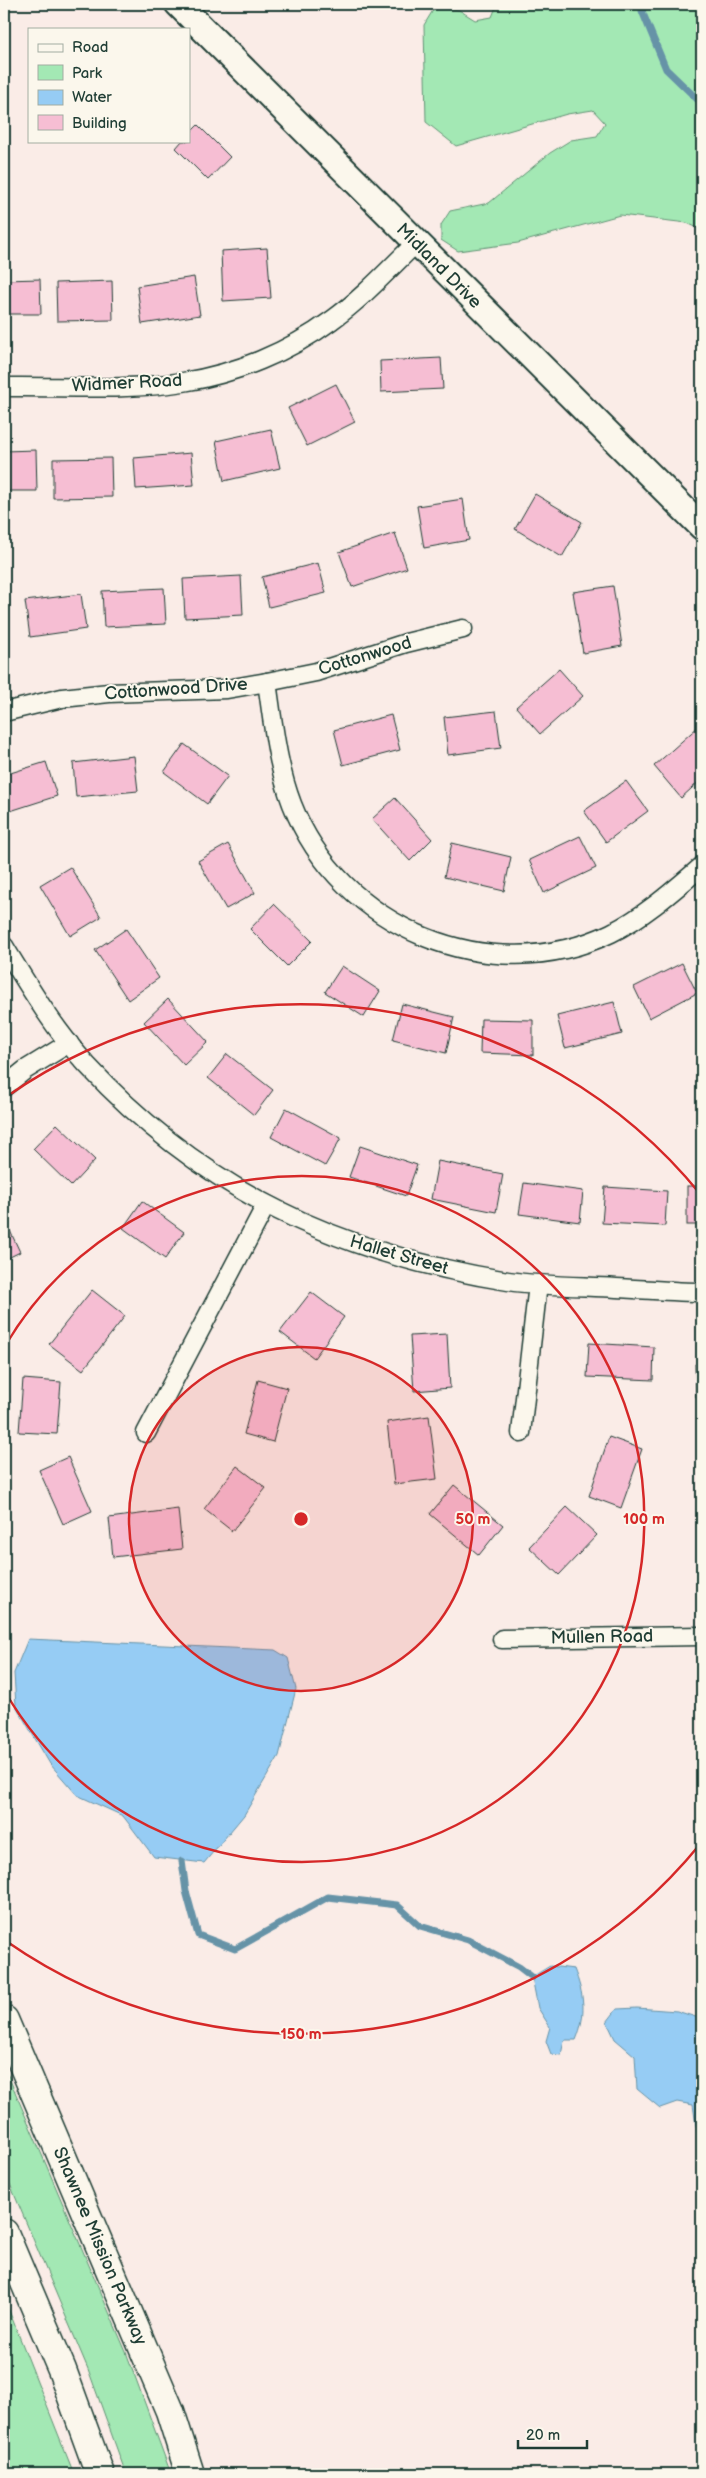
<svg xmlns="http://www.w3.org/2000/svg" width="706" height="2478" viewBox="0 0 706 2478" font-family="'Balsamiq Sans',sans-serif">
  <rect width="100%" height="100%" fill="#faece7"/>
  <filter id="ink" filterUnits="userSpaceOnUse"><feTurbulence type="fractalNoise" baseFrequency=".02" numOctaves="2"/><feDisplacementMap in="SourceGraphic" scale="10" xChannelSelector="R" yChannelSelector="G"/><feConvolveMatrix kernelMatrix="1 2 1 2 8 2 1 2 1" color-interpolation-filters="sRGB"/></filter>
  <g filter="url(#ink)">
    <g fill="#a3e8b4" stroke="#619274">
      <path d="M 494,4 L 702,4 L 702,230 L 687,223 L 620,215 L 518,243 L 458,251 L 441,240 L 441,225 L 450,211 L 489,203 L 550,153 L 571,140 L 597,136 L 605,123 L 593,110 L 567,114 L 456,146 L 426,122 L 424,25 L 435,7 L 459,10 L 475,20 L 492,17 L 496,7 Z"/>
      <path d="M 4,2066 L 126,2352 L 171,2474 L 126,2474 L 88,2369 L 4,2170 Z"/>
      <path d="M 4,2298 L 74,2474 L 4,2474 Z"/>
    </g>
    <g fill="#96ccf4" stroke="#6693a7">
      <path d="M 28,1639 L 275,1650 L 288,1658 L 296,1689 L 279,1756 L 244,1815 L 204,1863 L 154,1857 L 123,1816 L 77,1795 L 50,1764 L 16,1706 L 14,1673 Z"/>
      <path d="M 550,1966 L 574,1969 C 584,1995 587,2013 576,2040 L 564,2040 L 561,2055 L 551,2054 L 546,2041 L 550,2027 L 538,2008 L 532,1977 Z"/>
      <path d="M 637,2008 L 677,2011 L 702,2019 L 702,2142 L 697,2132 L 693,2105 L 677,2102 L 660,2108 L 637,2089 L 635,2056 L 615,2039 L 607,2022 L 617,2009 Z"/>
    </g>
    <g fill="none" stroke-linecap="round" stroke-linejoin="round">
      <g stroke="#6693a7" stroke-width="7">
        <path d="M 645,4 L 642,11 L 666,69 L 697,99 L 702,96"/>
        <path d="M 182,1861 L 186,1891 L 198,1935 L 235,1949 L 328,1897 L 397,1905 L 420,1926 L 468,1940 L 519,1967 L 532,1977"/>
      </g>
    </g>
    <g fill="#f6bed3" stroke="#1f3d34">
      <path d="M 198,125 L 230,157 L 208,180 L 176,148 L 182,141 L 189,141 L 189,134 Z"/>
      <path d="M 267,248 L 271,298 L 223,301 L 221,251 Z"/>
      <path d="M 194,277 L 200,315 L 142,324 L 137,286 Z"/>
      <path d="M 40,279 L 41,314 L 4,314 L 4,280 Z"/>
      <path d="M 112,281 L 113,320 L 57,321 L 56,283 Z"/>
      <path d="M 441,358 L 443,389 L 381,392 L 380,361 Z"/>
      <path d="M 336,384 L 355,422 L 307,446 L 288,408 Z"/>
      <path d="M 271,429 L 280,468 L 224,481 L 216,441 Z"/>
      <path d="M 36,450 L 37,491 L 4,491 L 4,451 Z"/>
      <path d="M 191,453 L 194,485 L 136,489 L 134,458 Z"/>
      <path d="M 111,458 L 112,497 L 53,498 L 53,459 Z"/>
      <path d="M 535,494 L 582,522 L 562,557 L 515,529 Z"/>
      <path d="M 463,499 L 469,540 L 424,548 L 417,506 Z"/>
      <path d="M 395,533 L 407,568 L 352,587 L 339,552 Z"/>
      <path d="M 318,563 L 326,593 L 269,607 L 262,577 Z"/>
      <path d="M 241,576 L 243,615 L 185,618 L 183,579 Z"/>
      <path d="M 613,586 L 622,646 L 583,653 L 573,592 Z"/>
      <path d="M 164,588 L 166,624 L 104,627 L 102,591 Z"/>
      <path d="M 81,594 L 86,629 L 30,637 L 25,601 Z"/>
      <path d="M 559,669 L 583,696 L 540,734 L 516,707 Z"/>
      <path d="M 496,711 L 501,748 L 448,755 L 444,717 Z"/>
      <path d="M 391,715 L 400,750 L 343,765 L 334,730 Z"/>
      <path d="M 700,725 L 702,728 L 702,779 L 681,798 L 654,766 Z"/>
      <path d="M 184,744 L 228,776 L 207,804 L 164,772 Z"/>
      <path d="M 134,756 L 138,791 L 76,797 L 73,763 Z"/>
      <path d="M 46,762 L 57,796 L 4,813 L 4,775 Z"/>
      <path d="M 626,781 L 648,811 L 606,842 L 584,811 Z"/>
      <path d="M 395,798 L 432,839 L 410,861 L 372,819 Z"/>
      <path d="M 580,836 L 596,868 L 544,893 L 529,860 Z"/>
      <path d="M 452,843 L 511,857 L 504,891 L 444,877 Z"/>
      <path d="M 228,844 L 255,893 L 226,909 L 198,861 Z"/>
      <path d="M 70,867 L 101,917 L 70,936 L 40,885 Z"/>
      <path d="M 274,904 L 312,941 L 287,966 L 250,929 Z"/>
      <path d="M 126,929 L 159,978 L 128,1000 L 95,950 Z"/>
      <path d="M 682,963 L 697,993 L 649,1018 L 634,987 Z"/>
      <path d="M 342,966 L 380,991 L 364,1017 L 325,992 Z"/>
      <path d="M 168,999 L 208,1042 L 184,1065 L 144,1022 Z"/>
      <path d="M 614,1002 L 622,1034 L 565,1048 L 557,1016 Z"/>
      <path d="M 402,1004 L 454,1017 L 446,1053 L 393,1040 Z"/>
      <path d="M 481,1019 L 533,1020 L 533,1055 L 480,1053 Z"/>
      <path d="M 227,1054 L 273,1090 L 254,1115 L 208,1078 Z"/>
      <path d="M 286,1108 L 341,1138 L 325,1166 L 271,1137 Z"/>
      <path d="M 57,1124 L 95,1160 L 71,1186 L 33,1149 Z"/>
      <path d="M 360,1146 L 417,1165 L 406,1196 L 349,1177 Z"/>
      <path d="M 438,1161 L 503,1174 L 496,1212 L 431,1199 Z"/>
      <path d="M 524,1183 L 583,1191 L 580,1222 L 519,1214 Z"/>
      <rect x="687" y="1186" width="15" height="39"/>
      <path d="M 605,1187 L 667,1191 L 665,1226 L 602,1223 Z"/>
      <path d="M 142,1201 L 184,1232 L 165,1259 L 123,1228 Z"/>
      <path d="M 4,1218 L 20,1252 L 4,1260 Z"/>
      <path d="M 92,1290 L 125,1316 L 83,1370 L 49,1344 Z"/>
      <path d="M 311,1292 L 344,1317 L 314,1358 L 280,1332 Z"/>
      <path d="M 447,1334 L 450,1388 L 414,1391 L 410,1336 Z"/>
      <path d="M 589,1343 L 654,1347 L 653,1380 L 587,1377 Z"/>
      <path d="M 695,1364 L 702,1364 L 702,1396 L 696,1397 Z"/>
      <path d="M 23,1379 L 61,1382 L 57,1434 L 19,1432 Z"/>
      <path d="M 258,1380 L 287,1388 L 273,1442 L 244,1434 Z"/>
      <path d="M 429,1416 L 437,1479 L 394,1484 L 387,1422 Z"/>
      <path d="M 609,1437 L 642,1449 L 621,1508 L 589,1496 Z"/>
      <path d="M 68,1457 L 92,1511 L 63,1524 L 39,1470 Z"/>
      <path d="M 237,1466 L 266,1488 L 232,1531 L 204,1509 Z"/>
      <path d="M 454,1485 L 503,1525 L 479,1555 L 430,1514 Z"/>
      <path d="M 567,1507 L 597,1535 L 559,1575 L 529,1547 Z"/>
      <path d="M 178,1509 L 182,1549 L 113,1557 L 109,1518 Z"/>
    </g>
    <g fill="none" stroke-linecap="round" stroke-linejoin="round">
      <g stroke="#1f3d34" stroke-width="21">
        <g id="street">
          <path d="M 4,387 C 60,386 127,391 183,382 C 235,374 289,352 332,320 C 363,298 389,269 416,243"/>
          <path d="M 267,682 C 273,723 277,765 292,804 C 340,928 490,991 611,933 C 645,916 674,890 702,866"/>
          <path d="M 4,712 L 62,698 L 109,693 L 227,689 L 267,682 L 316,672 L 406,643 L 463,629"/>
          <path d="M 4,946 C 29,987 54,1029 87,1065 C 204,1191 339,1254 508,1281 C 543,1286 580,1286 616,1288 C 644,1289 673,1292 702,1292"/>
          <path d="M 4,1087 L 25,1070 L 69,1043"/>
          <path d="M 146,1433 L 266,1205"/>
          <path d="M 521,1433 L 538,1284"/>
          <path d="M 502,1639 L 702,1636"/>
        </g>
      </g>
      <g stroke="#1f3d34" stroke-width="29">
        <path id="secondary" d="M 178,4 L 702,527"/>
      </g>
      <g stroke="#1f3d34" stroke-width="31">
        <g id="highway">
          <path d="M 4,2020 L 170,2411 L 190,2474"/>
          <path d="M 4,2233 L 62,2370 L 100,2474"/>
        </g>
      </g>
      <use href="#street" stroke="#fbf7ec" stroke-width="18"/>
      <use href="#secondary" stroke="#fbf7ec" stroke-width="25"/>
      <use href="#highway" stroke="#fbf7ec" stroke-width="28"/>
    </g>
  </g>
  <circle cx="301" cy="1519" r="172" fill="#d62828" fill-opacity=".12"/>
  <g fill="none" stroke="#d62828" stroke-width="2.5">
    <circle cx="301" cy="1519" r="172"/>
    <path d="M4 1348A343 343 0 1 1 4 1690"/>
    <path d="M701 1843A515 515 0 0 1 6 1941M6 1097A515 515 0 0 1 701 1195"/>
  </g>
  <g text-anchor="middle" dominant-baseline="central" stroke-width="4" stroke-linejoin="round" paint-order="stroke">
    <g font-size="18" fill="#1f3d34" stroke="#fbf7ec">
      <text transform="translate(439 266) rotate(45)">Midland Drive</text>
      <text transform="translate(127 383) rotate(-3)">Widmer Road</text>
      <text transform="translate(365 656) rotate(-17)">Cottonwood</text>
      <text transform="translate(176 689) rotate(-4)">Cottonwood Drive</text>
      <text transform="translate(399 1255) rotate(16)">Hallet Street</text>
      <text transform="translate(602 1637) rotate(-1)">Mullen Road</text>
      <text transform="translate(100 2246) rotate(67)">Shawnee Mission Parkway</text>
    </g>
  </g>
  <circle cx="301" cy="1519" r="8" fill="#d62828" stroke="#fbf7ec" stroke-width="2.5"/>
  <g font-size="15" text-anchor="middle" font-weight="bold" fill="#d62828" stroke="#fbf7ec" stroke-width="4" stroke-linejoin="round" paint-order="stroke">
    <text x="473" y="1524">50 m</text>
    <text x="644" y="1524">100 m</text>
    <text x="301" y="2039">150 m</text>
  </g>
  <rect width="706" height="2478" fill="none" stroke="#fbf7ec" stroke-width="20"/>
  <rect x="10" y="10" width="686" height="2458" fill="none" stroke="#1f3d34" stroke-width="2" filter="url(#ink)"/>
  <rect x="28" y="28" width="162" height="115" fill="#fbf7ec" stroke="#a3ada2"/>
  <rect x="38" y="44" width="25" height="8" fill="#fbf7ec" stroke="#a3ada2"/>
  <text x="72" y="52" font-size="15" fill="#1f3d34">Road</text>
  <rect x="38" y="65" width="25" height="15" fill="#a3e8b4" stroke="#a3ada2"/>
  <text x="72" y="78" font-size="15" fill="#1f3d34">Park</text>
  <rect x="38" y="90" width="25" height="15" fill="#96ccf4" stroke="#a3ada2"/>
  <text x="72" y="102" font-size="15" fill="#1f3d34">Water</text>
  <rect x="38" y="115" width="25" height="15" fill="#f6bed3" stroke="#a3ada2"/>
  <text x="72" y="128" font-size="15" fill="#1f3d34">Building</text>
  <path d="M518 2440v8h69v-8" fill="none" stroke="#1f3d34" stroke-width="2.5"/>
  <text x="526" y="2440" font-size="15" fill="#1f3d34" stroke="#fbf7ec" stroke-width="4" paint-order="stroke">20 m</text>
</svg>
